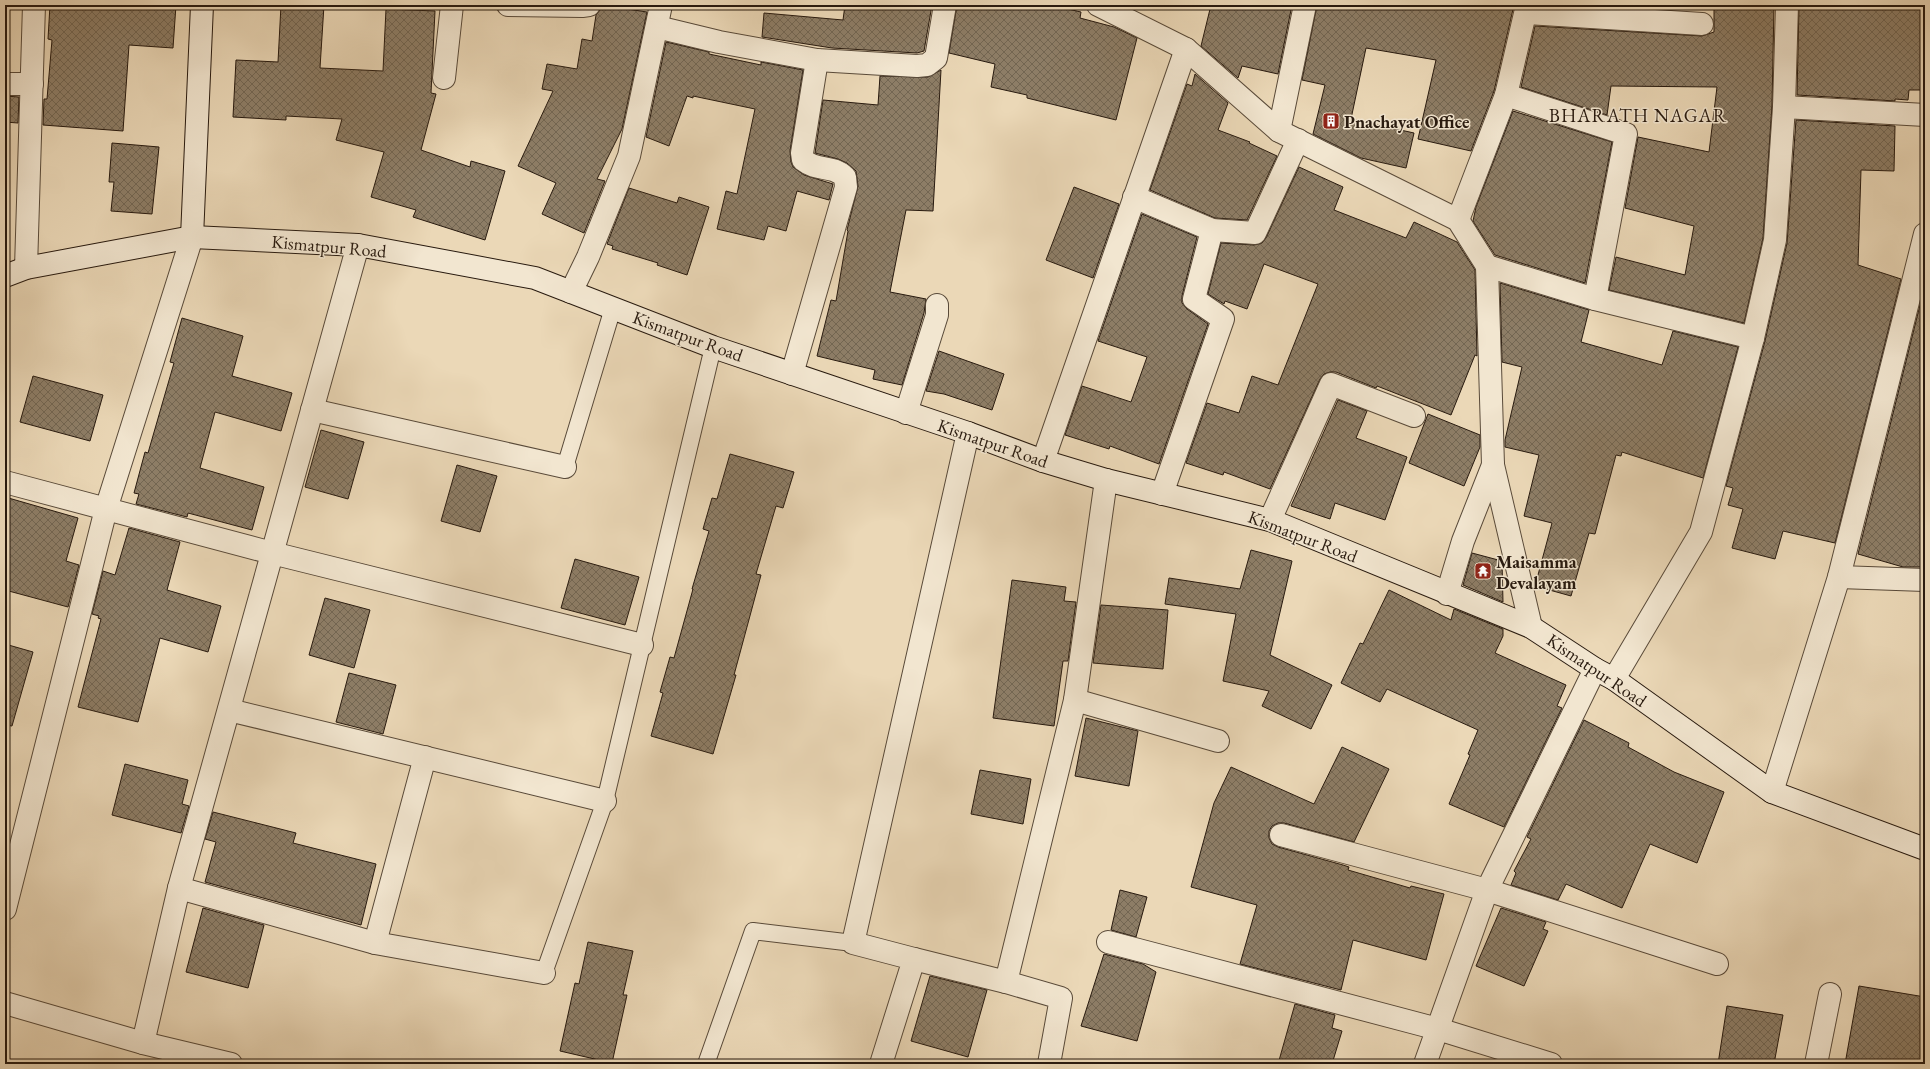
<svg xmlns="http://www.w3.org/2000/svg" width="1930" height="1069" viewBox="0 0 1930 1069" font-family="'EB Garamond',serif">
  <defs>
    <pattern id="building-cross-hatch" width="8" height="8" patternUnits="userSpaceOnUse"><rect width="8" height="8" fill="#8d7d66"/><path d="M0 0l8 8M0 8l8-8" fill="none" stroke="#736652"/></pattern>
  </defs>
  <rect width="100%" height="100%" fill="#ebd8b7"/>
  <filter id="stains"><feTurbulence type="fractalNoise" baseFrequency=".005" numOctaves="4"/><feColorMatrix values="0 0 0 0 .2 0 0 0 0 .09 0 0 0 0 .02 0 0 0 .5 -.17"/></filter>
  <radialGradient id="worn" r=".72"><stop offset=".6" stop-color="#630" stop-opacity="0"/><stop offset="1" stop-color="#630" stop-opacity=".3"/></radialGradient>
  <g fill="url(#building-cross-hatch)" stroke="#281a0f">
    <path d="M 50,5 L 176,5 L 173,48 L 129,45 L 123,131 L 43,125 L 44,99 L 47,99 L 52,40 L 48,39 Z"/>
    <path d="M 281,5 L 324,5 L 320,68 L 383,71 L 386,9 L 435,11 L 431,93 L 436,94 L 421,150 L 470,167 L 471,161 L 505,171 L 485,240 L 413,217 L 416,210 L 371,197 L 384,152 L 336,140 L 342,119 L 286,116 L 286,120 L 233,117 L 236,60 L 278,62 Z"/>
    <path d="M 601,5 L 647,12 L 622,129 L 597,179 L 605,181 L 584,233 L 542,214 L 556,183 L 518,166 L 553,91 L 542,89 L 547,64 L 577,69 L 582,39 L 592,41 L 596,15 L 600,10 Z"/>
    <path d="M 845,5 L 932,5 L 924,51 L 917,53 L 832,48 L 762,37 L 764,13 L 843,20 Z"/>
    <path d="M 957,5 L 1050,5 L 1081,12 L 1080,18 L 1114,27 L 1137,38 L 1116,120 L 1027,98 L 1027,95 L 991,87 L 995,64 L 949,53 Z"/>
    <path d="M 1211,5 L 1292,5 L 1278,74 L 1242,66 L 1238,78 L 1201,46 Z"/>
    <path d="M 1317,5 L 1514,5 L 1494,91 L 1471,151 L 1418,139 L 1436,60 L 1366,48 L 1351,119 L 1414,133 L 1406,168 L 1361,158 L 1313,134 L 1325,85 L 1302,80 Z"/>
    <path d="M 1714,5 L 1774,5 L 1772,106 L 1763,238 L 1744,323 L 1609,290 L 1616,257 L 1685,275 L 1694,226 L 1625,208 L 1638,137 L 1709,152 L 1717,87 L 1611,86 L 1607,115 L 1521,87 L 1535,26 L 1702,36 L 1714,32 Z"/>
    <path d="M 1799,5 L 1925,5 L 1925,90 L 1909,90 L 1908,100 L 1895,99 L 1895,101 L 1797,95 Z"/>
    <path d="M 666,42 L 709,52 L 709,54 L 761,65 L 761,62 L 803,70 L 790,151 L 791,162 L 793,167 L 804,175 L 833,184 L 829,200 L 797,191 L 786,231 L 768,226 L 764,240 L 717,229 L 726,191 L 737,194 L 755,109 L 693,96 L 693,98 L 687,96 L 669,146 L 646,137 Z"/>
    <path d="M 941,70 L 933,211 L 906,210 L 890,292 L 926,299 L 924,313 L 902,385 L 873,379 L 875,370 L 817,356 L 831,300 L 836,301 L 848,231 L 847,230 L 858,186 L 856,171 L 847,163 L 838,159 L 815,153 L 823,100 L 878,105 L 880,76 L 928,77 Z"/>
    <path d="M 1195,74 L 1228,103 L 1218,130 L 1250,142 L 1249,143 L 1277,156 L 1247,220 L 1215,218 L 1150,190 L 1187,84 L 1192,86 Z"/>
    <path d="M 5,96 L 19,97 L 18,123 L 5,122 Z"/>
    <path d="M 1513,111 L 1612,142 L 1585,283 L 1495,255 L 1473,221 L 1476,207 Z"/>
    <path d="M 1796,120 L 1895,126 L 1894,171 L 1861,170 L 1858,265 L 1901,279 L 1835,543 L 1783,531 L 1775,559 L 1732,548 L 1743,509 L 1728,505 L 1733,488 L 1726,486 L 1765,341 L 1787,243 Z"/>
    <path d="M 112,143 L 159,147 L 152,214 L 111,211 L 114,182 L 109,182 Z"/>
    <path d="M 1299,167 L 1343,187 L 1334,210 L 1406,238 L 1414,222 L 1457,242 L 1475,270 L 1477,356 L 1475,355 L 1451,415 L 1377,386 L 1376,388 L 1336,372 L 1330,372 L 1324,374 L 1320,379 L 1270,489 L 1224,472 L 1223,475 L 1186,463 L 1207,403 L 1239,413 L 1252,376 L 1278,385 L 1318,284 L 1264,264 L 1247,309 L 1225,301 L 1224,304 L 1208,294 L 1221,243 L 1254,245 L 1262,243 L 1266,238 Z"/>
    <path d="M 1074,187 L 1119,204 L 1093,278 L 1046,260 Z"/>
    <path d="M 629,188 L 677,203 L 679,197 L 709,207 L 687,275 L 657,265 L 658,263 L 612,249 L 613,246 L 607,244 Z"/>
    <path d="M 1142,214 L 1197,237 L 1182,296 L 1182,303 L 1187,309 L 1208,324 L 1159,464 L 1110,446 L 1109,449 L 1065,435 L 1082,386 L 1131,402 L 1147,357 L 1098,341 Z"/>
    <path d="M 1500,283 L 1589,310 L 1581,342 L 1662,365 L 1673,331 L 1738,347 L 1703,478 L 1622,452 L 1621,456 L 1616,455 L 1595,534 L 1589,533 L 1571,596 L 1535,586 L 1552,523 L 1524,516 L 1539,455 L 1505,447 L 1505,440 L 1522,367 L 1502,362 Z"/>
    <path d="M 1923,293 L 1925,294 L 1925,567 L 1903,567 L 1858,554 Z"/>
    <path d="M 182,318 L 243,336 L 232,376 L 292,393 L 281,431 L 215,412 L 200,468 L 264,487 L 252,530 L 188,513 L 187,517 L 136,504 L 139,494 L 134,493 L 145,452 L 148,453 L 174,363 L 170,362 Z"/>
    <path d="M 939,351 L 1004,374 L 992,410 L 944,394 L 926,391 Z"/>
    <path d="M 33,376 L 103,395 L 90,441 L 20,422 Z"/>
    <path d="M 1338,400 L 1367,411 L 1356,438 L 1407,457 L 1385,520 L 1335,503 L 1330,519 L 1291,506 Z"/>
    <path d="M 1428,414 L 1480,435 L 1480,447 L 1464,486 L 1409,463 Z"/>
    <path d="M 321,430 L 364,442 L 348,499 L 305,487 Z"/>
    <path d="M 730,454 L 794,472 L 783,508 L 776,506 L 756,574 L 761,575 L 734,675 L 736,675 L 713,754 L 651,736 L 663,693 L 660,692 L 670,657 L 674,658 L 693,589 L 692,589 L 709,531 L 703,529 L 712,498 L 717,499 Z"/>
    <path d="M 457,465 L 497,476 L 480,532 L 441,521 Z"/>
    <path d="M 5,497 L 78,518 L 66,561 L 79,565 L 68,607 L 5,590 Z"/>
    <path d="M 129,528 L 180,542 L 167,590 L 221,606 L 208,652 L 160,638 L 138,722 L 78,707 L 101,619 L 98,618 L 99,616 L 92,614 L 103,571 L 115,575 Z"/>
    <path d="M 1251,550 L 1292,561 L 1270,655 L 1332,685 L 1311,729 L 1262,706 L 1269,691 L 1223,681 L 1236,614 L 1165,604 L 1169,578 L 1240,589 Z"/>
    <path d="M 1472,553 L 1502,561 L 1503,602 L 1463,585 Z"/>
    <path d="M 575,559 L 639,577 L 625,625 L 561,608 Z"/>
    <path d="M 1012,580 L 1066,587 L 1064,601 L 1076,602 L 1068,661 L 1063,661 L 1054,726 L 993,718 Z"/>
    <path d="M 1389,590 L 1451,620 L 1454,609 L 1503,629 L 1503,636 L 1495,653 L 1566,685 L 1557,706 L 1562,708 L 1504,827 L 1449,804 L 1470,755 L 1468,754 L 1478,730 L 1387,689 L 1380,702 L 1341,683 L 1360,643 L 1363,644 Z"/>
    <path d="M 325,598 L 370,610 L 354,668 L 309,655 Z"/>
    <path d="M 1101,605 L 1168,610 L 1163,669 L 1093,663 Z"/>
    <path d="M 5,644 L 33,652 L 12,726 L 5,725 Z"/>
    <path d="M 349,673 L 396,685 L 383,734 L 336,722 Z"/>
    <path d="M 1086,718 L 1138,731 L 1129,786 L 1075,776 Z"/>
    <path d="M 1584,720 L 1629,743 L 1628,747 L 1674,772 L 1724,792 L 1697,863 L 1650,844 L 1622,908 L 1566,884 L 1558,900 L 1511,885 L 1516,873 L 1514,871 L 1531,839 L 1527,837 Z"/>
    <path d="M 1342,747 L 1389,769 L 1354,842 L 1284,823 L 1278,823 L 1272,826 L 1269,831 L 1269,838 L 1272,844 L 1278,847 L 1343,865 L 1349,867 L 1348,870 L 1410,888 L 1411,886 L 1444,894 L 1426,960 L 1353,940 L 1341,990 L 1240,964 L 1257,905 L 1191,887 L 1214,803 L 1231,767 L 1314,804 Z"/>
    <path d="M 125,764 L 188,780 L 182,804 L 189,806 L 181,833 L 112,815 Z"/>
    <path d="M 980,770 L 1031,779 L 1023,824 L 971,814 Z"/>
    <path d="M 213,812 L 296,833 L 293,843 L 376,864 L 361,925 L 205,882 L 216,842 L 205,839 Z"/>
    <path d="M 1120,890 L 1147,897 L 1136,937 L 1111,930 Z"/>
    <path d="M 203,908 L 264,925 L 248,988 L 186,972 Z"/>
    <path d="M 1501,908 L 1546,922 L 1543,929 L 1548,931 L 1524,986 L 1476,966 Z"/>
    <path d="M 588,942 L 633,951 L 623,995 L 627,995 L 612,1063 L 560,1051 L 575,983 L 579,984 Z"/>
    <path d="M 1104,954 L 1143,964 L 1156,972 L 1137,1041 L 1081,1026 Z"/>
    <path d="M 930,976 L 987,990 L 968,1057 L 911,1041 Z"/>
    <path d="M 1859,986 L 1925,997 L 1925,1064 L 1845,1064 Z"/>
    <path d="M 1295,1004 L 1335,1015 L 1332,1028 L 1342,1031 L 1332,1064 L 1278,1064 Z"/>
    <path d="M 1727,1006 L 1783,1015 L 1774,1064 L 1718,1064 Z"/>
  </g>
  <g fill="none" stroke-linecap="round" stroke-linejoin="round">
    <g stroke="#594a39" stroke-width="18">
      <g id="lane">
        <path d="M 565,467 L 613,308"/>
        <path d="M 544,973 L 605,801 L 713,347"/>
        <path d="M 706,1064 L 753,931 L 853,943"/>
      </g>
    </g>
    <g stroke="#594a39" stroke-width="24">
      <g id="street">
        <path d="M 508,5 L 582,6 L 589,5"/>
        <path d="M 1098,5 L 1186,49 L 1279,131 L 1458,220 L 1487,266 L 1595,299 L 1753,338"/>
        <path d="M 1527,13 L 1702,24"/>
        <path d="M 657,27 L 719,42 L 817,60 L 917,66 L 927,65 L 936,58 L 945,5"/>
        <path d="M 444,78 L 452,5"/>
        <path d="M 5,84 L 32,84"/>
        <path d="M 1506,95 L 1626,134 L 1595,299"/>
        <path d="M 1784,107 L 1925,115"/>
        <path d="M 1279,131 L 1305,5"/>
        <path d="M 1134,197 L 1212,230 L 1255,233 L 1298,140"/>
        <path d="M 1458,220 L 1506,95 L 1527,5"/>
        <path d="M 1487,266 L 1493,465 L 1531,627"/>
        <path d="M 26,268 L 34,5"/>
        <path d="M 571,292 L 588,257 L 629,156 L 661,5"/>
        <path d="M 792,374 L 846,187 L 845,177 C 831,164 818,172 803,160 L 802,153 L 817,60"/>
        <path d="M 312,410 L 565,467"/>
        <path d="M 906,413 L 937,315 L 937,305"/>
        <path d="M 1043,461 L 1186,49"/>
        <path d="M 5,482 L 272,553 L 642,645"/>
        <path d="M 1162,494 L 1223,319 L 1194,299 L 1212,230"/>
        <path d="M 1270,520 L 1331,384 L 1414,416"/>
        <path d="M 1839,577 L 1925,580"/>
        <path d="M 1447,594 L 1463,541 L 1493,465"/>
        <path d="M 1614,679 L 1701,532 L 1753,338 L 1775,240 L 1784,107 L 1787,5"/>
        <path d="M 1075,700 L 1218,741"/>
        <path d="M 229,710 L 605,801"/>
        <path d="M 1772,792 L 1839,577 L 1925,234"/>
        <path d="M 1281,835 L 1487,890 L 1717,964"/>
        <path d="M 179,888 L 375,943 L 544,973"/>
        <path d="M 5,909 L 106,509 L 192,237"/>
        <path d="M 1108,942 L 1438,1029 L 1551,1064"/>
        <path d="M 375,943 L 425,757"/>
        <path d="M 914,959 L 1006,982 L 1061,998 L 1049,1064"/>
        <path d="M 1006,982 L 1075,700 L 1106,480"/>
        <path d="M 5,1003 L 143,1043 L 231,1064"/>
        <path d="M 143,1043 L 179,888 L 358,245"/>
        <path d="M 881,1064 L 914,959 L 853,943 L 968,433"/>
        <path d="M 1425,1064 L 1487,890 L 1595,669"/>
        <path d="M 1816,1064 L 1830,994"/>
      </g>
    </g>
    <g stroke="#281a0f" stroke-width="24">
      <g id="secondary">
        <path d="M 192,237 L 202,5"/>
        <path d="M 5,276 L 26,268 L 192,237 L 358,245 L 535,278 L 713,347 L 968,433 L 1043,461 L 1106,480 L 1270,520 L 1531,627 L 1595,669 L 1614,679 L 1772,792 L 1925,849"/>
      </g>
    </g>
    <use href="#lane" stroke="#f2e6d0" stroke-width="16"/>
    <use href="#street" stroke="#f2e6d0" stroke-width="22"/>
    <use href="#secondary" stroke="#f2e6d0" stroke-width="22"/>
  </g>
  <defs>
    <g id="building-square" transform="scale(0.9)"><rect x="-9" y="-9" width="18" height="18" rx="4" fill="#8f2418" stroke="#f2e6d0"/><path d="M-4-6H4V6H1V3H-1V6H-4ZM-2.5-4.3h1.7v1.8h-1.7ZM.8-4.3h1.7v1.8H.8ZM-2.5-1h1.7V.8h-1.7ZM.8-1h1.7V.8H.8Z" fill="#fff"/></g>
    <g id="temple-square" transform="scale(0.9)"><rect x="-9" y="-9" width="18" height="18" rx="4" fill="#8f2418" stroke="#f2e6d0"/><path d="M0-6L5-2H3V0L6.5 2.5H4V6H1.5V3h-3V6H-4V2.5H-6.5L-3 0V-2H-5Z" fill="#fff"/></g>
  </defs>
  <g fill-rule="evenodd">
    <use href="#building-square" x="1331" y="121"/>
    <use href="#temple-square" x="1483" y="571"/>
  </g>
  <g text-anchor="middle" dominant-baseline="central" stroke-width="3" stroke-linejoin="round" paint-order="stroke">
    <g font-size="18" font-weight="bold" fill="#281a0f" stroke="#f2e6d0" text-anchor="start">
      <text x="1344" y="121">Pnachayat Office</text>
      <text x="1496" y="561">Maisamma<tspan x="1496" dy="21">Devalayam</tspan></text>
    </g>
    <g font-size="18" fill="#281a0f" stroke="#f2e6d0">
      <text transform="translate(329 246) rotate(5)">Kismatpur Road</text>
      <text transform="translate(688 336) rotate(20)">Kismatpur Road</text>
      <text transform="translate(993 443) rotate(19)">Kismatpur Road</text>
      <text transform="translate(1303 536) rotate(21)">Kismatpur Road</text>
      <text transform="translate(1597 670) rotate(34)">Kismatpur Road</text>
    </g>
    <g font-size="19" letter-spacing="1" fill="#281a0f" stroke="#f2e6d0">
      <text x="1638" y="115">BHARATH NAGAR</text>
    </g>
  </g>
  <rect width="1930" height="1069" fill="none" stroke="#ebd8b7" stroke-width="20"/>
  <rect x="6" y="6" width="1918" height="1057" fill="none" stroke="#281a0f" stroke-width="2"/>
  <rect x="10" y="10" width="1910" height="1049" fill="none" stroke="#281a0f"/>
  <rect width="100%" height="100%" filter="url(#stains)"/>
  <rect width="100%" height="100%" fill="url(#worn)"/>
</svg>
